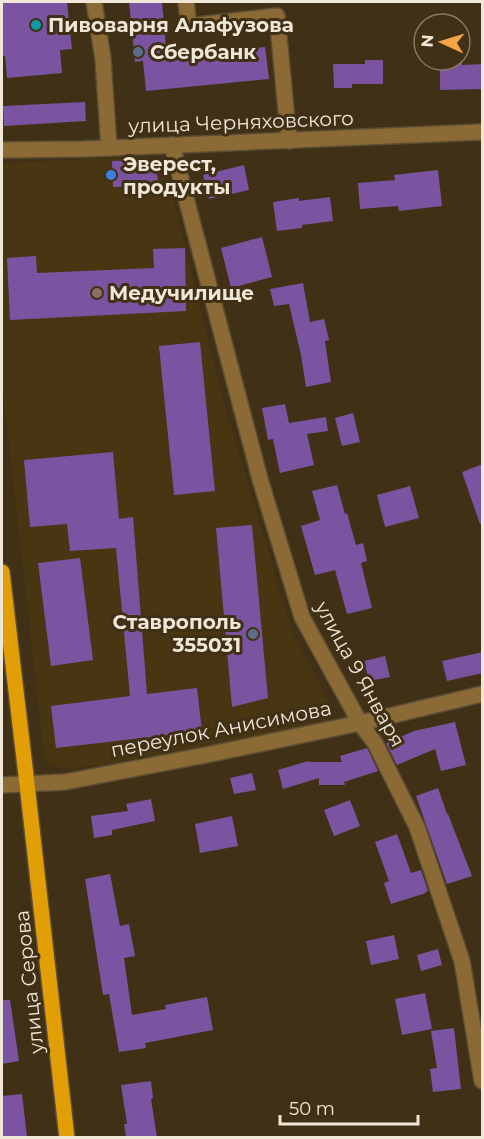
<svg xmlns="http://www.w3.org/2000/svg" width="484" height="1139" viewBox="0 0 484 1139" font-family="Montserrat,sans-serif">
  <rect width="100%" height="100%" fill="#403016"/>
  <path fill="#483512" d="M 147,156 L 157,161 L 167,172 L 219,386 L 291,628 L 334,712 L 329,723 L 109,764 L 65,769 L 50,764 L 44,756 L 2,382 L 2,165 L 7,163 Z"/>
  <g fill="#7a54a0">
    <path d="M 2,2 L 67,2 L 72,49 L 60,50 L 62,73 L 7,78 L 5,56 L 2,56 Z"/>
    <path d="M 129,2 L 162,2 L 167,57 L 265,47 L 269,79 L 146,91 L 143,61 L 135,62 Z"/>
    <path d="M 365,60 L 383,60 L 383,84 L 352,84 L 352,88 L 334,88 L 333,64 L 365,64 Z"/>
    <path d="M 440,60 L 462,60 L 462,65 L 483,64 L 483,89 L 440,90 Z"/>
    <path d="M 85,102 L 86,121 L 4,126 L 3,106 Z"/>
    <path d="M 148,160 L 155,166 L 159,185 L 113,187 L 112,161 Z"/>
    <path d="M 244,165 L 249,190 L 209,199 L 203,175 Z"/>
    <path d="M 438,170 L 442,206 L 399,211 L 398,206 L 360,209 L 358,183 L 395,180 L 394,175 Z"/>
    <path d="M 330,197 L 333,221 L 302,225 L 302,228 L 277,231 L 273,202 L 299,198 L 299,201 Z"/>
    <path d="M 262,237 L 272,277 L 231,288 L 221,248 Z"/>
    <path d="M 185,248 L 186,311 L 10,320 L 7,258 L 36,256 L 37,273 L 154,268 L 153,249 Z"/>
    <path d="M 303,283 L 310,322 L 324,319 L 329,340 L 325,341 L 331,382 L 306,387 L 301,355 L 289,304 L 274,306 L 270,289 Z"/>
    <path d="M 200,342 L 215,491 L 174,495 L 159,346 Z"/>
    <path d="M 285,404 L 289,423 L 326,417 L 328,431 L 307,434 L 314,465 L 280,473 L 273,439 L 268,440 L 262,408 Z"/>
    <path d="M 353,413 L 360,442 L 342,446 L 335,418 Z"/>
    <path d="M 113,452 L 119,519 L 133,517 L 147,694 L 197,688 L 202,731 L 56,748 L 51,706 L 130,696 L 116,548 L 70,551 L 67,524 L 30,527 L 24,460 Z"/>
    <path d="M 483,464 L 483,523 L 480,524 L 462,472 Z"/>
    <path d="M 337,485 L 345,514 L 347,513 L 356,545 L 363,543 L 367,561 L 361,563 L 372,608 L 347,614 L 335,570 L 315,575 L 301,526 L 320,520 L 312,491 Z"/>
    <path d="M 410,486 L 419,518 L 385,527 L 377,495 Z"/>
    <path d="M 252,525 L 268,698 L 232,707 L 216,528 Z"/>
    <path d="M 80,558 L 93,660 L 51,666 L 38,563 Z"/>
    <path d="M 483,652 L 483,673 L 447,681 L 442,661 Z"/>
    <path d="M 385,656 L 390,677 L 369,681 L 364,661 Z"/>
    <path d="M 455,722 L 466,765 L 441,771 L 435,749 L 397,765 L 386,743 L 414,731 Z"/>
    <path d="M 367,748 L 378,771 L 344,782 L 345,785 L 319,785 L 319,778 L 283,789 L 278,770 L 308,761 L 309,762 L 342,762 L 340,756 Z"/>
    <path d="M 252,773 L 256,790 L 234,794 L 230,778 Z"/>
    <path d="M 438,788 L 447,814 L 448,814 L 472,876 L 447,884 L 416,796 Z"/>
    <path d="M 151,799 L 155,821 L 112,830 L 112,835 L 94,838 L 91,816 L 128,811 L 126,804 Z"/>
    <path d="M 350,800 L 360,826 L 334,836 L 324,810 Z"/>
    <path d="M 232,816 L 238,846 L 200,853 L 195,824 Z"/>
    <path d="M 397,834 L 411,873 L 421,870 L 428,891 L 425,892 L 426,893 L 391,904 L 384,883 L 389,881 L 375,842 Z"/>
    <path d="M 110,874 L 120,926 L 129,924 L 135,956 L 124,958 L 132,1015 L 166,1009 L 165,1005 L 207,997 L 213,1030 L 145,1043 L 146,1048 L 119,1052 L 109,994 L 103,995 L 85,879 Z"/>
    <path d="M 394,935 L 399,959 L 371,965 L 366,941 Z"/>
    <path d="M 438,949 L 442,965 L 421,971 L 417,955 Z"/>
    <path d="M 425,993 L 432,1029 L 402,1035 L 395,999 Z"/>
    <path d="M 2,1000 L 10,1000 L 19,1061 L 2,1064 Z"/>
    <path d="M 454,1028 L 461,1089 L 433,1092 L 430,1069 L 437,1068 L 431,1031 Z"/>
    <path d="M 151,1081 L 153,1098 L 151,1099 L 157,1137 L 126,1137 L 124,1124 L 127,1124 L 121,1085 Z"/>
    <path d="M 22,1094 L 27,1137 L 2,1137 L 2,1096 Z"/>
  </g>
  <g fill="none" stroke-linecap="round" stroke-linejoin="round">
    <g stroke="#5c4d35" stroke-width="18">
      <g id="minor">
        <path d="M 94,2 L 103,59 L 109,148"/>
        <path d="M 186,2 L 189,26 L 277,16 L 289,141"/>
        <path d="M 172,145 L 260,479 L 302,617 L 360,723 L 375,743 L 417,827 L 462,961 L 482,1081"/>
        <path d="M 2,150 L 84,149 L 482,132"/>
        <path d="M 2,785 L 65,782 L 211,754 L 360,723 L 482,694"/>
      </g>
    </g>
    <g stroke="#5c4d35" stroke-width="18">
      <path id="major" d="M 2,572 L 27,784 L 67,1138"/>
    </g>
    <use href="#minor" stroke="#8b6a35" stroke-width="15"/>
    <use href="#major" stroke="#e19e05" stroke-width="15"/>
  </g>
  <circle fill="#0f9aa8" stroke="#403016" stroke-width="2" cx="36" cy="25" r="6"/>
  <g fill="#5c6f8a" stroke="#403016" stroke-width="2">
    <circle cx="138" cy="52" r="6"/>
    <circle cx="253" cy="634" r="6"/>
  </g>
  <circle fill="#3f7fe0" stroke="#403016" stroke-width="2" cx="111" cy="175" r="6"/>
  <circle fill="#8d6e63" stroke="#403016" stroke-width="2" cx="97" cy="293" r="6"/>
  <g text-anchor="middle" dominant-baseline="central" stroke-width="6" stroke-linejoin="round" paint-order="stroke">
    <g font-size="20" font-weight="bold" fill="#f1e7d8" stroke="#403016" text-anchor="start">
      <text x="48" y="25">Пивоварня Алафузова</text>
      <text x="150" y="52">Сбербанк</text>
      <text x="123" y="164">Эверест,<tspan x="123" dy="23">продукты</tspan></text>
      <text x="109" y="293">Медучилище</text>
      <text x="241" y="622" text-anchor="end">Ставрополь<tspan x="241" dy="23">355031</tspan></text>
    </g>
    <g font-size="20" fill="#f1e7d8" stroke="#403016">
      <text transform="translate(241 122) rotate(-2)">улица Черняховского</text>
      <text transform="translate(360 674) rotate(61)">улица 9 Января</text>
      <text transform="translate(221 729) rotate(-11)">переулок Анисимова</text>
      <text transform="translate(29 982) rotate(-96)">улица Серова</text>
    </g>
  </g>
  <rect width="484" height="1139" fill="none" stroke="#f1e7d8" stroke-width="6"/>
  <g transform="translate(442 42) rotate(274)"><circle r="28" fill="#403016" stroke="#877964" stroke-width="1.5"/>
  <path d="M0-4.5L10 22L0 15L-10 22Z" fill="#f5a345"/>
  <text y="-9" font-size="16" font-weight="bold" text-anchor="middle" fill="#f1e7d8">N</text>
  </g>
  <path d="M280 1115v9h138v-9" fill="none" stroke="#f1e7d8" stroke-width="3"/>
  <text x="289" y="1115" font-size="18" fill="#f1e7d8" stroke="#403016" stroke-width="4.5" paint-order="stroke">50 m</text>
</svg>
